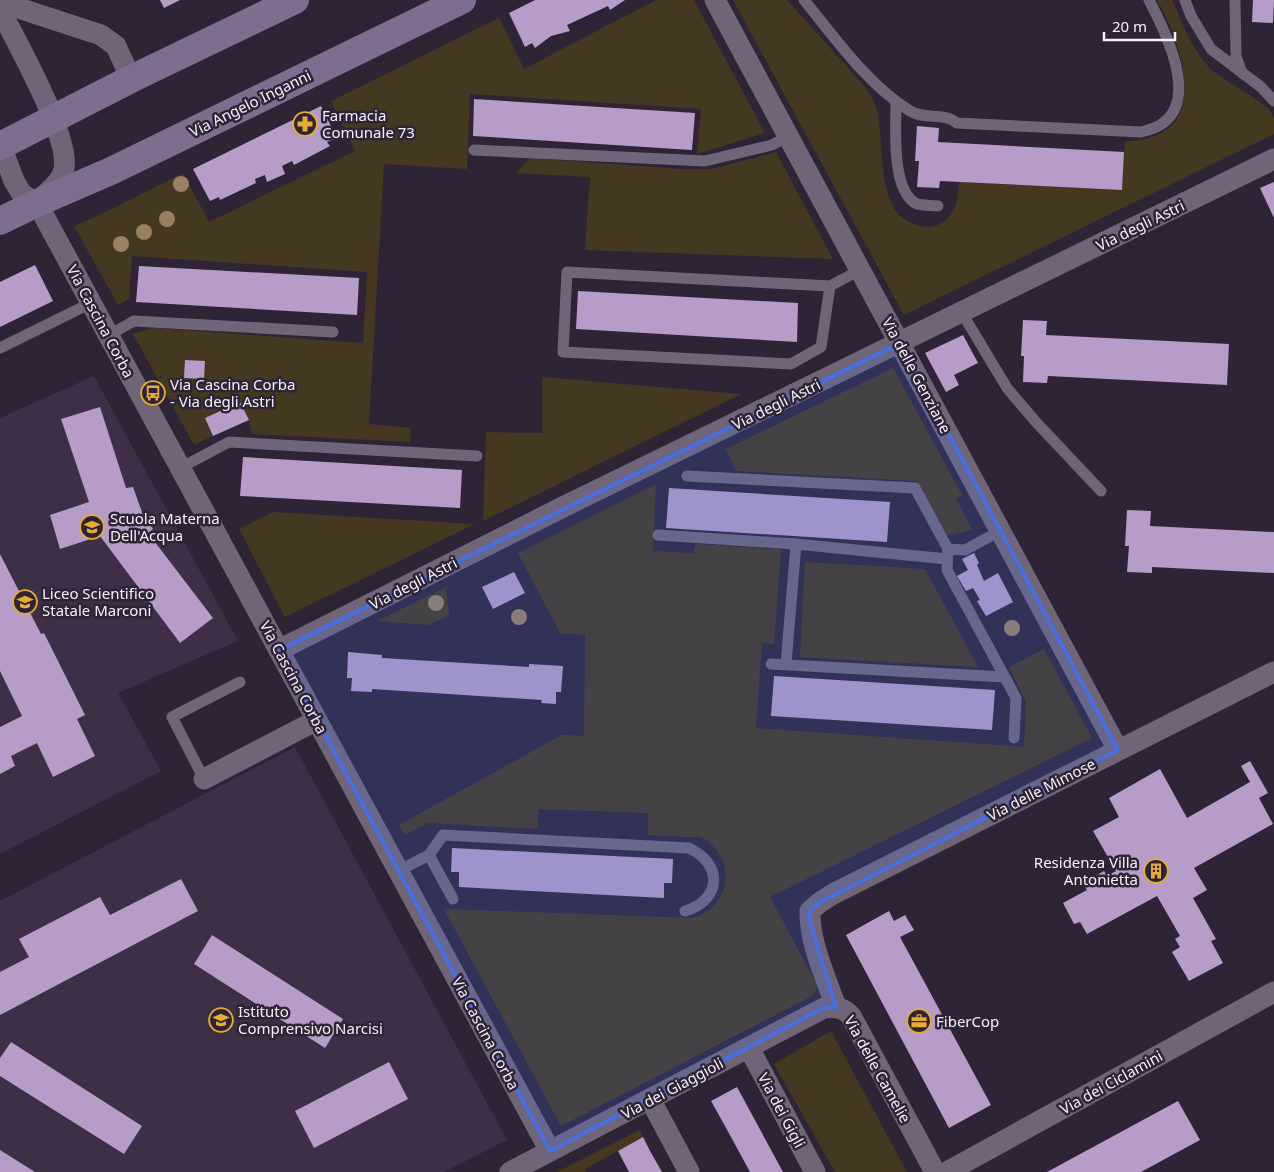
<svg xmlns="http://www.w3.org/2000/svg" width="1274" height="1172" viewBox="0 0 1274 1172" font-family="'Noto Sans',sans-serif">
  <rect width="100%" height="100%" fill="#2e2436"/>
  <g fill="#3d3046">
    <path d="M 94,376 L 238,641 L 118,693 L 161,771 L 0,854 L 0,418 Z"/>
    <path d="M 295,747 L 507,1140 L 444,1172 L 0,1172 L 0,901 Z"/>
  </g>
  <g fill="#453820">
    <path d="M 656,0 L 694,0 L 765,133 L 697,154 L 701,109 L 470,94 L 467,169 L 384,164 L 369,424 L 411,428 L 410,442 L 252,434 L 249,420 L 205,418 L 213,436 L 194,445 L 133,334 L 153,328 L 363,343 L 367,272 L 132,256 L 129,299 L 118,305 L 74,226 L 110,210 L 183,173 L 209,222 L 355,151 L 331,101 L 499,18 L 524,69 Z"/>
    <path d="M 733,0 L 787,0 C 806,21 824,42 843,62 C 853,74 864,84 872,97 C 891,133 867,216 921,226 C 929,228 940,226 946,220 C 957,210 958,196 959,182 L 1122,190 L 1125,142 C 1141,140 1159,138 1171,126 C 1201,97 1175,30 1157,0 L 1172,0 C 1182,22 1191,47 1207,65 C 1221,82 1268,100 1274,118 C 1274,122 1274,129 1274,134 L 904,315 Z"/>
    <path d="M 776,152 L 833,259 L 585,250 L 590,177 L 516,173 L 530,158 L 681,169 L 712,169 Z"/>
    <path d="M 893,368 L 962,495 L 956,498 L 972,530 L 947,536 L 917,481 L 736,471 L 726,449 Z"/>
    <path d="M 542,377 L 741,394 L 483,521 L 486,432 L 542,433 Z"/>
    <path d="M 656,484 L 653,551 L 693,553 L 696,544 L 781,549 L 774,644 L 762,643 L 756,728 L 1024,747 L 1026,701 L 1009,667 L 1044,649 L 1092,738 L 770,897 L 816,983 L 817,990 L 812,996 L 561,1126 L 444,909 L 692,918 C 722,910 736,877 717,851 C 714,847 707,839 703,838 C 699,836 692,837 687,837 C 674,836 661,836 648,835 L 648,813 L 539,809 L 537,829 L 428,823 L 405,835 L 399,825 L 562,735 L 584,736 L 585,635 L 560,633 L 518,553 Z"/>
    <path d="M 273,512 L 475,524 L 285,617 L 239,529 Z"/>
    <path d="M 805,562 L 925,569 L 978,667 L 800,657 Z"/>
    <path d="M 446,587 L 449,616 L 428,625 L 377,621 Z"/>
    <path d="M 831,1031 L 907,1172 L 835,1172 L 774,1064 Z"/>
    <path d="M 640,1130 L 643,1137 L 585,1169 L 586,1172 L 557,1172 Z"/>
  </g>
  <g fill="#b59dc7">
    <path d="M 160,0 L 180,0 L 164,8 Z"/>
    <path d="M 535,0 L 625,0 L 610,10 L 608,6 L 567,25 L 570,31 L 551,36 L 535,48 L 532,43 L 525,47 L 509,13 Z"/>
    <path d="M 1253,0 L 1274,0 L 1273,23 L 1252,22 Z"/>
    <path d="M 474,99 L 695,113 L 692,150 L 473,136 Z"/>
    <path d="M 321,106 L 337,138 L 327,142 L 330,146 L 294,165 L 292,161 L 282,166 L 285,174 L 267,182 L 265,175 L 255,179 L 256,183 L 220,200 L 219,197 L 210,201 L 193,169 Z"/>
    <path d="M 917,126 L 939,128 L 938,142 L 1124,152 L 1122,190 L 940,181 L 939,188 L 917,187 L 919,161 L 915,161 Z"/>
    <path d="M 1274,182 L 1274,218 L 1260,188 Z"/>
    <path d="M 35,265 L 53,301 L 0,327 L 0,282 Z"/>
    <path d="M 139,266 L 359,278 L 357,315 L 136,302 Z"/>
    <path d="M 578,291 L 798,303 L 797,342 L 576,329 Z"/>
    <path d="M 1023,320 L 1047,321 L 1046,335 L 1229,344 L 1227,385 L 1048,376 L 1047,383 L 1023,382 L 1024,356 L 1021,356 Z"/>
    <path d="M 963,335 L 978,363 L 954,375 L 959,385 L 946,392 L 925,353 Z"/>
    <path d="M 185,360 L 205,361 L 204,379 L 184,378 Z"/>
    <path d="M 240,402 L 249,420 L 213,436 L 205,418 Z"/>
    <path d="M 100,407 L 126,488 L 133,487 L 143,515 L 153,529 L 148,533 L 213,618 L 180,643 L 100,536 L 60,549 L 50,515 L 89,502 L 61,419 Z"/>
    <path d="M 243,457 L 462,470 L 460,508 L 240,496 Z"/>
    <path d="M 669,488 L 890,502 L 887,542 L 666,528 Z"/>
    <path d="M 1127,510 L 1151,511 L 1150,526 L 1274,532 L 1274,573 L 1152,567 L 1152,573 L 1127,572 L 1129,546 L 1125,546 Z"/>
    <path d="M 974,553 L 979,563 L 977,565 L 984,581 L 998,573 L 1013,602 L 986,616 L 977,601 L 980,600 L 973,588 L 966,591 L 957,576 L 968,570 L 962,559 Z"/>
    <path d="M 0,554 L 41,634 L 44,633 L 85,715 L 77,719 L 95,756 L 53,777 L 37,743 L 11,756 L 15,766 L 0,774 L 0,727 L 22,716 L 0,671 Z"/>
    <path d="M 514,572 L 525,593 L 493,609 L 482,587 Z"/>
    <path d="M 348,652 L 382,655 L 382,658 L 529,667 L 529,664 L 563,666 L 561,692 L 556,692 L 556,704 L 541,703 L 542,700 L 372,689 L 372,692 L 351,691 L 352,678 L 347,678 Z"/>
    <path d="M 774,676 L 995,690 L 992,730 L 771,716 Z"/>
    <path d="M 1250,761 L 1268,793 L 1259,798 L 1273,824 L 1194,868 L 1207,890 L 1193,898 L 1216,939 L 1211,941 L 1223,963 L 1189,981 L 1172,952 L 1180,947 L 1175,939 L 1180,936 L 1157,896 L 1087,934 L 1080,922 L 1074,924 L 1063,903 L 1087,890 L 1083,883 L 1104,871 L 1107,876 L 1116,871 L 1093,831 L 1119,817 L 1109,798 L 1160,769 L 1187,818 L 1250,782 L 1241,766 Z"/>
    <path d="M 452,848 L 673,859 L 672,883 L 664,883 L 664,898 L 459,887 L 459,872 L 451,872 Z"/>
    <path d="M 181,879 L 198,911 L 0,1015 L 0,972 L 29,957 L 19,939 L 100,897 L 110,915 Z"/>
    <path d="M 889,911 L 894,921 L 905,915 L 914,930 L 900,937 L 991,1105 L 949,1128 L 846,935 Z"/>
    <path d="M 212,935 L 343,1019 L 325,1048 L 194,964 Z"/>
    <path d="M 11,1042 L 142,1126 L 124,1154 L 0,1076 L 0,1058 Z"/>
    <path d="M 389,1062 L 408,1099 L 314,1148 L 295,1111 Z"/>
    <path d="M 737,1087 L 743,1098 L 783,1172 L 750,1172 L 725,1126 L 711,1101 Z"/>
    <path d="M 1178,1101 L 1200,1140 L 1141,1172 L 1047,1172 Z"/>
    <path d="M 643,1137 L 650,1151 L 662,1172 L 629,1172 L 618,1151 Z"/>
    <path d="M 0,1150 L 35,1172 L 0,1172 Z"/>
  </g>
  <g fill="none" stroke-linecap="round" stroke-linejoin="round">
    <g stroke="#706478" stroke-width="11">
      <path d="M 804,0 C 836,39 867,84 910,111 C 925,120 944,112 957,123 L 1141,132 C 1149,130 1157,128 1163,123 C 1199,97 1164,29 1149,0"/>
      <path d="M 1185,0 L 1191,16 L 1211,49 L 1261,87 L 1274,101"/>
      <path d="M 1235,0 L 1236,56 L 1242,73"/>
      <path d="M 896,102 C 896,126 891,188 915,203 C 921,206 931,205 938,206"/>
      <path d="M 474,150 L 705,161 L 772,145 L 788,136"/>
      <path d="M 830,286 L 821,347 L 791,364 L 563,352 L 567,272 L 830,286 L 860,270"/>
      <path d="M 962,313 L 1007,388 L 1035,421 L 1101,491"/>
      <path d="M 109,335 L 134,321 L 333,332"/>
      <path d="M 0,348 L 91,303"/>
      <path d="M 180,468 L 229,442 L 477,456"/>
      <path d="M 687,476 L 915,488 L 948,549"/>
      <path d="M 1000,531 L 965,550 L 948,549 L 947,570 L 1016,698 L 1014,738"/>
      <path d="M 658,535 L 796,544"/>
      <path d="M 771,664 L 1004,677"/>
      <path d="M 786,664 L 796,544 L 947,559"/>
      <path d="M 204,779 L 172,717 L 240,682"/>
      <path d="M 429,855 L 453,899"/>
      <path d="M 398,871 L 429,855 L 443,835 L 689,848 C 723,864 722,900 685,911"/>
    </g>
    <g stroke="#706478" stroke-width="21">
      <path d="M 715,0 L 1118,750"/>
      <path d="M 0,2 L 101,35 L 116,46 L 131,79"/>
      <path d="M 0,9 C 16,42 70,135 64,169 C 62,182 49,190 41,199"/>
      <path d="M 0,143 L 14,181 L 22,194 L 37,203"/>
      <path d="M 37,203 L 550,1151"/>
      <path d="M 279,650 L 563,507 L 1274,159"/>
      <path d="M 204,779 L 317,720"/>
      <path d="M 836,1007 C 826,978 809,942 810,911 L 819,903 L 833,894 L 1274,672"/>
      <path d="M 749,1048 L 815,1172"/>
      <path d="M 650,1099 L 689,1172"/>
      <path d="M 510,1172 L 824,1008 C 837,1007 842,1007 851,1016 L 935,1172"/>
      <path d="M 947,1172 L 1274,992"/>
    </g>
    <g stroke="#806c8e" stroke-width="28">
      <path d="M 0,146 L 131,79 L 295,0"/>
      <path d="M 0,221 L 37,203 L 111,171 L 462,0"/>
    </g>
  </g>
  <g fill="#998063">
    <circle cx="181" cy="184" r="8"/>
    <circle cx="167" cy="219" r="8"/>
    <circle cx="144" cy="232" r="8"/>
    <circle cx="121" cy="244" r="8"/>
    <circle cx="436" cy="603" r="8"/>
    <circle cx="519" cy="617" r="8"/>
    <circle cx="1012" cy="628" r="8"/>
  </g>
  <path fill="#486edf" fill-opacity="0.2" stroke="#486edf" stroke-width="4" stroke-linejoin="round" d="M 900,343 L 1118,750 L 819,903 L 810,911 L 810,922 L 836,1007 L 824,1008 L 550,1151 L 279,650 Z"/>
  <defs>
    <g id="pharmacy-ring" transform="scale(1.25)"><circle r="9.5" fill="#2e2436" stroke="#e5ad35" stroke-width="1.5"/><path d="M-2-6h4v4h4v4h-4v4h-4v-4h-4v-4h4Z" fill="#e5ad35"/></g>
    <g id="bus-ring" transform="scale(1.25)"><circle r="9.5" fill="#2e2436" stroke="#e5ad35" stroke-width="1.5"/><path d="M-5-6H5V4H4V6H2V4H-2V6H-4V4H-5ZM-3.5-4V0h7V-4ZM-3.5 1.2v1.5H-2V1.2ZM2 1.2v1.5H3.5V1.2Z" fill="#e5ad35"/></g>
    <g id="school-ring" transform="scale(1.25)"><circle r="9.5" fill="#2e2436" stroke="#e5ad35" stroke-width="1.5"/><path d="M0-5L7-2L0 1L-7-2ZM-4 1L0 2.5L4 1V4Q0 6-4 4Z" fill="#e5ad35"/></g>
    <g id="building-ring" transform="scale(1.25)"><circle r="9.5" fill="#2e2436" stroke="#e5ad35" stroke-width="1.5"/><path d="M-4-6H4V6H1V3H-1V6H-4ZM-2.5-4.3h1.7v1.8h-1.7ZM.8-4.3h1.7v1.8H.8ZM-2.5-1h1.7V.8h-1.7ZM.8-1h1.7V.8H.8Z" fill="#e5ad35"/></g>
    <g id="office-ring" transform="scale(1.25)"><circle r="9.5" fill="#2e2436" stroke="#e5ad35" stroke-width="1.5"/><path d="M-6-3h4V-5.5h4V-3h4V5H-6ZM-1-4.5V-3h2v-1.5ZM-6 0V1H6V0Z" fill="#e5ad35"/></g>
  </defs>
  <g fill-rule="evenodd">
    <use href="#pharmacy-ring" x="305" y="124"/>
    <use href="#bus-ring" x="153" y="393"/>
    <use href="#school-ring" x="92" y="527"/>
    <use href="#school-ring" x="25" y="602"/>
    <use href="#building-ring" x="1156" y="871"/>
    <use href="#school-ring" x="221" y="1020"/>
    <use href="#office-ring" x="919" y="1021"/>
  </g>
  <g text-anchor="middle" dominant-baseline="central" stroke-width="5" stroke-linejoin="round" paint-order="stroke">
    <g font-size="15" fill="#f6effb" stroke="#2e2436">
      <text transform="translate(250 103) rotate(-26)">Via Angelo Inganni</text>
      <text transform="translate(1140 225) rotate(-26)">Via degli Astri</text>
      <text transform="translate(101 321) rotate(62)">Via Cascina Corba</text>
      <text transform="translate(917 375) rotate(62)">Via delle Genziane</text>
      <text transform="translate(776 404) rotate(-26)">Via degli Astri</text>
      <text transform="translate(413 583) rotate(-27)">Via degli Astri</text>
      <text transform="translate(294 677) rotate(62)">Via Cascina Corba</text>
      <text transform="translate(1041 789) rotate(-27)">Via delle Mimose</text>
      <text transform="translate(486 1033) rotate(62)">Via Cascina Corba</text>
      <text transform="translate(878 1069) rotate(61)">Via delle Camelie</text>
      <text transform="translate(1111 1082) rotate(-29)">Via dei Ciclamini</text>
      <text transform="translate(672 1088) rotate(-28)">Via dei Giaggioli</text>
      <text transform="translate(782 1110) rotate(62)">Via dei Gigli</text>
    </g>
    <g font-size="15" fill="#f6effb" stroke="#2e2436" text-anchor="start">
      <text x="322" y="115">Farmacia<tspan x="322" dy="17">Comunale 73</tspan></text>
      <text x="170" y="384">Via Cascina Corba<tspan x="170" dy="17">- Via degli Astri</tspan></text>
      <text x="110" y="518">Scuola Materna<tspan x="110" dy="17">Dell'Acqua</tspan></text>
      <text x="42" y="593">Liceo Scientifico<tspan x="42" dy="17">Statale Marconi</tspan></text>
      <text x="1138" y="862" text-anchor="end">Residenza Villa<tspan x="1138" dy="17">Antonietta</tspan></text>
      <text x="238" y="1011">Istituto<tspan x="238" dy="17">Comprensivo Narcisi</tspan></text>
      <text x="936" y="1021">FiberCop</text>
    </g>
  </g>
  <path d="M1104 32v8h71v-8" fill="none" stroke="#f6effb" stroke-width="2.5"/>
  <text x="1112" y="32" font-size="15" fill="#f6effb" stroke="#2e2436" stroke-width="4" paint-order="stroke">20 m</text>
</svg>
